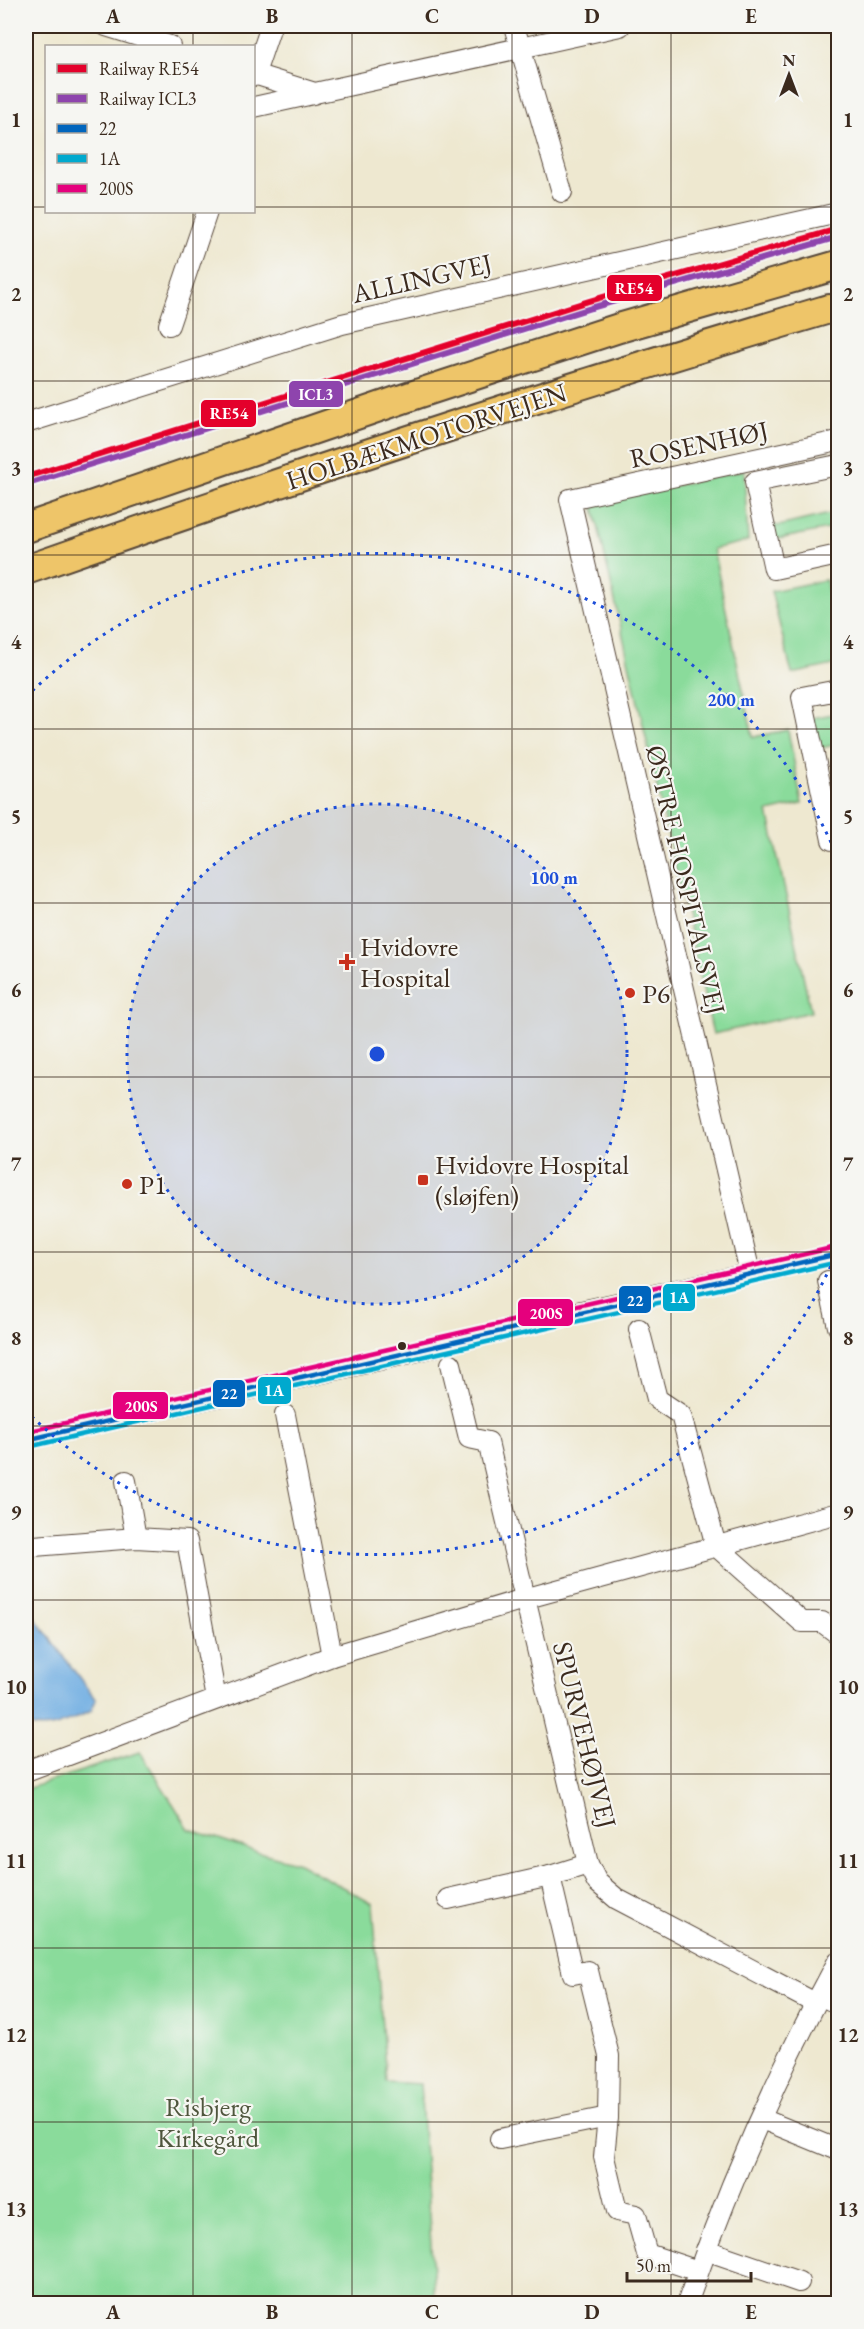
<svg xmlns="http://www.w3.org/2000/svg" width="864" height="2329" viewBox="0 0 864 2329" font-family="'EB Garamond',serif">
  <rect width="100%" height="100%" fill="#f6f6f2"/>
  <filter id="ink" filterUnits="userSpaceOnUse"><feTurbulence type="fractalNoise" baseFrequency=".0167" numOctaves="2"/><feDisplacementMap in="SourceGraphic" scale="12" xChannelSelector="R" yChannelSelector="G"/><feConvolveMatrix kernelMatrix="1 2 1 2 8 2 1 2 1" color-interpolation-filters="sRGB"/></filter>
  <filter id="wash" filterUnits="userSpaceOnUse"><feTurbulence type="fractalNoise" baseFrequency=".008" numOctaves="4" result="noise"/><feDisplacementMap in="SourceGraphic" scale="24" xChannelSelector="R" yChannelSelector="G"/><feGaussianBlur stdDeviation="1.35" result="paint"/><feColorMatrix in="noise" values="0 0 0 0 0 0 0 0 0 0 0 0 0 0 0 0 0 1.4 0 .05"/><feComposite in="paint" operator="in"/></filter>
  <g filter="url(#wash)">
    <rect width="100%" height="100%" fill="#eee8d0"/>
    <g fill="#8adb9b" stroke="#62825c" stroke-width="1.5">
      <path d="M 744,470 L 748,541 L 713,549 L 753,737 L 788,730 L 802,804 L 768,812 L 811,1012 L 713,1034 L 593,504 Z"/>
      <path d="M 838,512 L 838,527 L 773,540 L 769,524 L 779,526 Z"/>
      <path d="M 826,580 L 838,640 L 838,664 L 792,674 L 771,591 Z"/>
      <path d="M 838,713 L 838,744 L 813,750 L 812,718 Z"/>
      <path d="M 140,1752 L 189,1829 L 255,1851 L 299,1863 L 373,1904 L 386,2082 L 420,2084 L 435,2303 L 26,2303 L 26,1789 Z"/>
    </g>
    <path fill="#70ade2" stroke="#566c80" stroke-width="1.5" d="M 32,1614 L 96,1700 L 91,1711 C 70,1720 48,1735 26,1724 L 26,1619 Z"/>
  </g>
  <g filter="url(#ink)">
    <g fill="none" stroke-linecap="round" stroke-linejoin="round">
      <g stroke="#564639" stroke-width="22">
        <g id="minor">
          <path d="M 106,26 L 170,46"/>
          <path d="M 514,26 L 562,192"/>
          <path d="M 254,74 L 315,93 L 620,26"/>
          <path d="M 254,76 L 271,26"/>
          <path d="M 254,107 L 313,94"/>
          <path d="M 169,325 L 207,212"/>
          <path d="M 26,423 L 342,324 L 838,213"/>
          <path d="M 838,465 L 755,482 L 774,569 L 838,555"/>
          <path d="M 838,690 L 802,697 L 832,840 L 838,838"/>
          <path d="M 750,1273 L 570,499 L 838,441"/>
          <path d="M 828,1281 L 838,1327"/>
          <path d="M 639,1329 L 657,1399 L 681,1415 L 716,1546 L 802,1622 L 822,1622 L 838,1634"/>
          <path d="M 451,1364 L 469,1438 L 488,1442 L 588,1864 L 597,1882 L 617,1899 L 815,2003"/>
          <path d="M 285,1415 L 332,1656"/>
          <path d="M 26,1440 L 406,1354 L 568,1314 L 838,1254"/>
          <path d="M 126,1481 L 136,1538"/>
          <path d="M 34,1546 L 136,1538 L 187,1541 L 216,1699"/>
          <path d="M 26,1771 L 332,1656 L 524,1599 L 838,1513"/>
          <path d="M 550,1876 L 573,1974 L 588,1971 L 609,2056 L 608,2117 L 604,2157 L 617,2211 L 636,2215 L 647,2254 L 698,2271"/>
          <path d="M 448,1899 L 550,1876 L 588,1864"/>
          <path d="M 820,1995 L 838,2004"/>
          <path d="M 762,2119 L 838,2150"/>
          <path d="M 500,2139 L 608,2117"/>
          <path d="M 706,2250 L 799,2282"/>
          <path d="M 687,2304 C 728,2186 779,2070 838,1961"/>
        </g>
      </g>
      <g stroke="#564639" stroke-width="32">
        <g id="highway">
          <path d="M 26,528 L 420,393 L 619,328 L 838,265"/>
          <path d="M 26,570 C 291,477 559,389 829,309"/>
        </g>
      </g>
      <use href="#minor" stroke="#fff" stroke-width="20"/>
      <use href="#highway" stroke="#eec569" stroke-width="28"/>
      <g stroke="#f6f6f2" stroke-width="9">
        <path id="bus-1" d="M 26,1440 C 297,1379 567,1314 838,1254"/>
      </g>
      <g stroke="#f6f6f2" stroke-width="9">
        <path id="bus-2" d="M 28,1447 C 298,1386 568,1322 838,1262"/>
      </g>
      <g stroke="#f6f6f2" stroke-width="9">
        <path id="bus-3" d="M 26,1432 C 296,1371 566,1307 836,1247"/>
      </g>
      <use href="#bus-1" stroke="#0065bd" stroke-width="4.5"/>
      <use href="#bus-2" stroke="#00a9ce" stroke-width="4.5"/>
      <use href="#bus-3" stroke="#e5007d" stroke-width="4.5"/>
      <g stroke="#f6f6f2" stroke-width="10">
        <path id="rail-1" d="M 26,477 L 589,301 L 838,229"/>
      </g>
      <g stroke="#f6f6f2" stroke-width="10">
        <path id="rail-2" d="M 28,484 L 591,308 L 838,237"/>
      </g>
      <use href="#rail-1" stroke="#e4002b" stroke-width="6"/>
      <use href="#rail-2" stroke="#8e44ad" stroke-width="6"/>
    </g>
  </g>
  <path fill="none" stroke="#3b2a1e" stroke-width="1.5" stroke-opacity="0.55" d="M 193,26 L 193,46M 352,26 L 352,2304M 512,26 L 512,2304M 671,26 L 671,2304M 26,207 L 46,207M 254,207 L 838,207M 193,212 L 193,2304M 26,381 L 838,381M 26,555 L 838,555M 26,729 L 838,729M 26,903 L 838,903M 26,1077 L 838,1077M 26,1252 L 838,1252M 26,1426 L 838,1426M 26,1600 L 838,1600M 26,1774 L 838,1774M 26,1948 L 838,1948M 26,2122 L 838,2122"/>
  <circle cx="377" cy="1054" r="250" fill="#1d4ed8" fill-opacity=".12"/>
  <g fill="none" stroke="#1d4ed8" stroke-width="3" stroke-dasharray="3 6">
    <circle cx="377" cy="1054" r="250"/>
    <path d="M838 1250A501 501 0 0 1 26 1411M26 697A501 501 0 0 1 838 858"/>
  </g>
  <g fill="#c8321e" stroke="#f6f6f2" stroke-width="2">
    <path d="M344 953h6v6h6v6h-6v6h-6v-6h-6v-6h6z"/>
    <circle cx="630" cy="993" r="6"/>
    <rect x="417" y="1174" width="12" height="12" rx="3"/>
    <circle cx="127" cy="1184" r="6"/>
  </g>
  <circle fill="#3b2a1e" stroke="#f6f6f2" stroke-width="2" cx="402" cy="1346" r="5"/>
  <g text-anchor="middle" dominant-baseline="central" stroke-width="4.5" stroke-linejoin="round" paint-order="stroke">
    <g font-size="27" fill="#3b2a1e" stroke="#f6f6f2">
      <text transform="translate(422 278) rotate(-13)">ALLINGVEJ</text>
      <text transform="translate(426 436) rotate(-18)">HOLBÆKMOTORVEJEN</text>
      <text transform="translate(699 444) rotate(-12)">ROSENHØJ</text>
      <text transform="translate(686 880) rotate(77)">ØSTRE HOSPITALSVEJ</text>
      <text transform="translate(585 1735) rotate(76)">SPURVEHØJVEJ</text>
    </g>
    <g font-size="27" fill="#3b2a1e" stroke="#f6f6f2" text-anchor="start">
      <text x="360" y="946">Hvidovre<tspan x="360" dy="31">Hospital</tspan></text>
      <text x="642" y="993">P6</text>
      <text x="435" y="1164">Hvidovre Hospital<tspan x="435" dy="31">(sløjfen)</tspan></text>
      <text x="139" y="1184">P1</text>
    </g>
    <g font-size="27" fill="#4f563d" stroke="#f6f6f2">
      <text x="208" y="2106">Risbjerg<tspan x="208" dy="31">Kirkegård</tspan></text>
    </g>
  </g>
  <circle cx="377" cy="1054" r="9" fill="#1d4ed8" stroke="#f6f6f2" stroke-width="3"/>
  <g font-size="18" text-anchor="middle" font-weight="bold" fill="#1d4ed8" stroke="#f6f6f2" stroke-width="4.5" stroke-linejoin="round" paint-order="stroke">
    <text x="731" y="706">200 m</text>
    <text x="554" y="884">100 m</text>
  </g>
  <g stroke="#f6f6f2" stroke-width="2">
    <rect x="606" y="274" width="57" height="28" rx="6" fill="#e4002b"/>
    <rect x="288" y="380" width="56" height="28" rx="6" fill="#8e44ad"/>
    <rect x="200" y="399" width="57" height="29" rx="6" fill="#e4002b"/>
    <rect x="662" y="1283" width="34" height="29" rx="6" fill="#00a9ce"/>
    <rect x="618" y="1285" width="34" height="29" rx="6" fill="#0065bd"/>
    <rect x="517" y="1298" width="57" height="29" rx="6" fill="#e5007d"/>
    <rect x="257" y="1376" width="35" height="29" rx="6" fill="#00a9ce"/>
    <rect x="212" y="1379" width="34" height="29" rx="6" fill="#0065bd"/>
    <rect x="112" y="1391" width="57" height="29" rx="6" fill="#e5007d"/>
  </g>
  <g font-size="16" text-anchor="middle" font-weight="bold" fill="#fff">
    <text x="634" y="294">RE54</text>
    <text x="316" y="400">ICL3</text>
    <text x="229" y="419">RE54</text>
    <text x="679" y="1303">1A</text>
    <text x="635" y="1306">22</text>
    <text x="546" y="1319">200S</text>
    <text x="274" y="1396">1A</text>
    <text x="229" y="1399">22</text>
    <text x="141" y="1412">200S</text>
  </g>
  <rect width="864" height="2329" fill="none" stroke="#f6f6f2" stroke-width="66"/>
  <rect x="45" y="45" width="210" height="168" fill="#f6f6f2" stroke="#aba49d" stroke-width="1.5"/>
  <rect x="57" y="64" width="30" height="9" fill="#e4002b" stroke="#aba49d" stroke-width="1.5"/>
  <text x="99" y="75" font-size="18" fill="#3b2a1e">Railway RE54</text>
  <rect x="57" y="94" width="30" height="9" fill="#8e44ad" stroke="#aba49d" stroke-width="1.5"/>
  <text x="99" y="105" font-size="18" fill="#3b2a1e">Railway ICL3</text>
  <rect x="57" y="124" width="30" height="9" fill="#0065bd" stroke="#aba49d" stroke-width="1.5"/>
  <text x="99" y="135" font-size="18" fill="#3b2a1e">22</text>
  <rect x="57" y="154" width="30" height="9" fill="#00a9ce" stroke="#aba49d" stroke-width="1.5"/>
  <text x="99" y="165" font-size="18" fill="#3b2a1e">1A</text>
  <rect x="57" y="184" width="30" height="9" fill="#e5007d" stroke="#aba49d" stroke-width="1.5"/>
  <text x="99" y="195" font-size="18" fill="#3b2a1e">200S</text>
  <g transform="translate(789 75)" stroke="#f6f6f2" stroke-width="4.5" paint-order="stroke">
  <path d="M0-4.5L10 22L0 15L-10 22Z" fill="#3b2a1e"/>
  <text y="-9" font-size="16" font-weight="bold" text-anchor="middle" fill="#3b2a1e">N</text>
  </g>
  <path d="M627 2272v9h124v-9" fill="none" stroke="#3b2a1e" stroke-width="3"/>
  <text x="636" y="2272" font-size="18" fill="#3b2a1e" stroke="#f6f6f2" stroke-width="4.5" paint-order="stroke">50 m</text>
  <rect x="33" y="33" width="798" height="2263" fill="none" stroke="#3b2a1e" stroke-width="2"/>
  <g font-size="20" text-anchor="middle" font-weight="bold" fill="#3b2a1e">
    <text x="113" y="23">A</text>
    <text x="272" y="23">B</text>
    <text x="432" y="23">C</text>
    <text x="592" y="23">D</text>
    <text x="751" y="23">E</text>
    <text x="16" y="127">1</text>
    <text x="848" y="127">1</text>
    <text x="16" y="301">2</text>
    <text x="848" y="301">2</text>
    <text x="16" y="475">3</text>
    <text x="848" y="475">3</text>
    <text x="16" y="649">4</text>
    <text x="848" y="649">4</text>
    <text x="16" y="823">5</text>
    <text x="848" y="823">5</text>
    <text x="16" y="997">6</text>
    <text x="848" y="997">6</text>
    <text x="16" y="1171">7</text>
    <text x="848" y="1171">7</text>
    <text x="16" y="1345">8</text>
    <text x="848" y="1345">8</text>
    <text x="16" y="1519">9</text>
    <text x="848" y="1519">9</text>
    <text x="16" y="1694">10</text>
    <text x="848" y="1694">10</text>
    <text x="16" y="1868">11</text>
    <text x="848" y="1868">11</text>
    <text x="16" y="2042">12</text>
    <text x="848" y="2042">12</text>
    <text x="16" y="2216">13</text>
    <text x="848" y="2216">13</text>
    <text x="113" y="2319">A</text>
    <text x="272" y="2319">B</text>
    <text x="432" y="2319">C</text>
    <text x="592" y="2319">D</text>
    <text x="751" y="2319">E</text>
  </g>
</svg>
